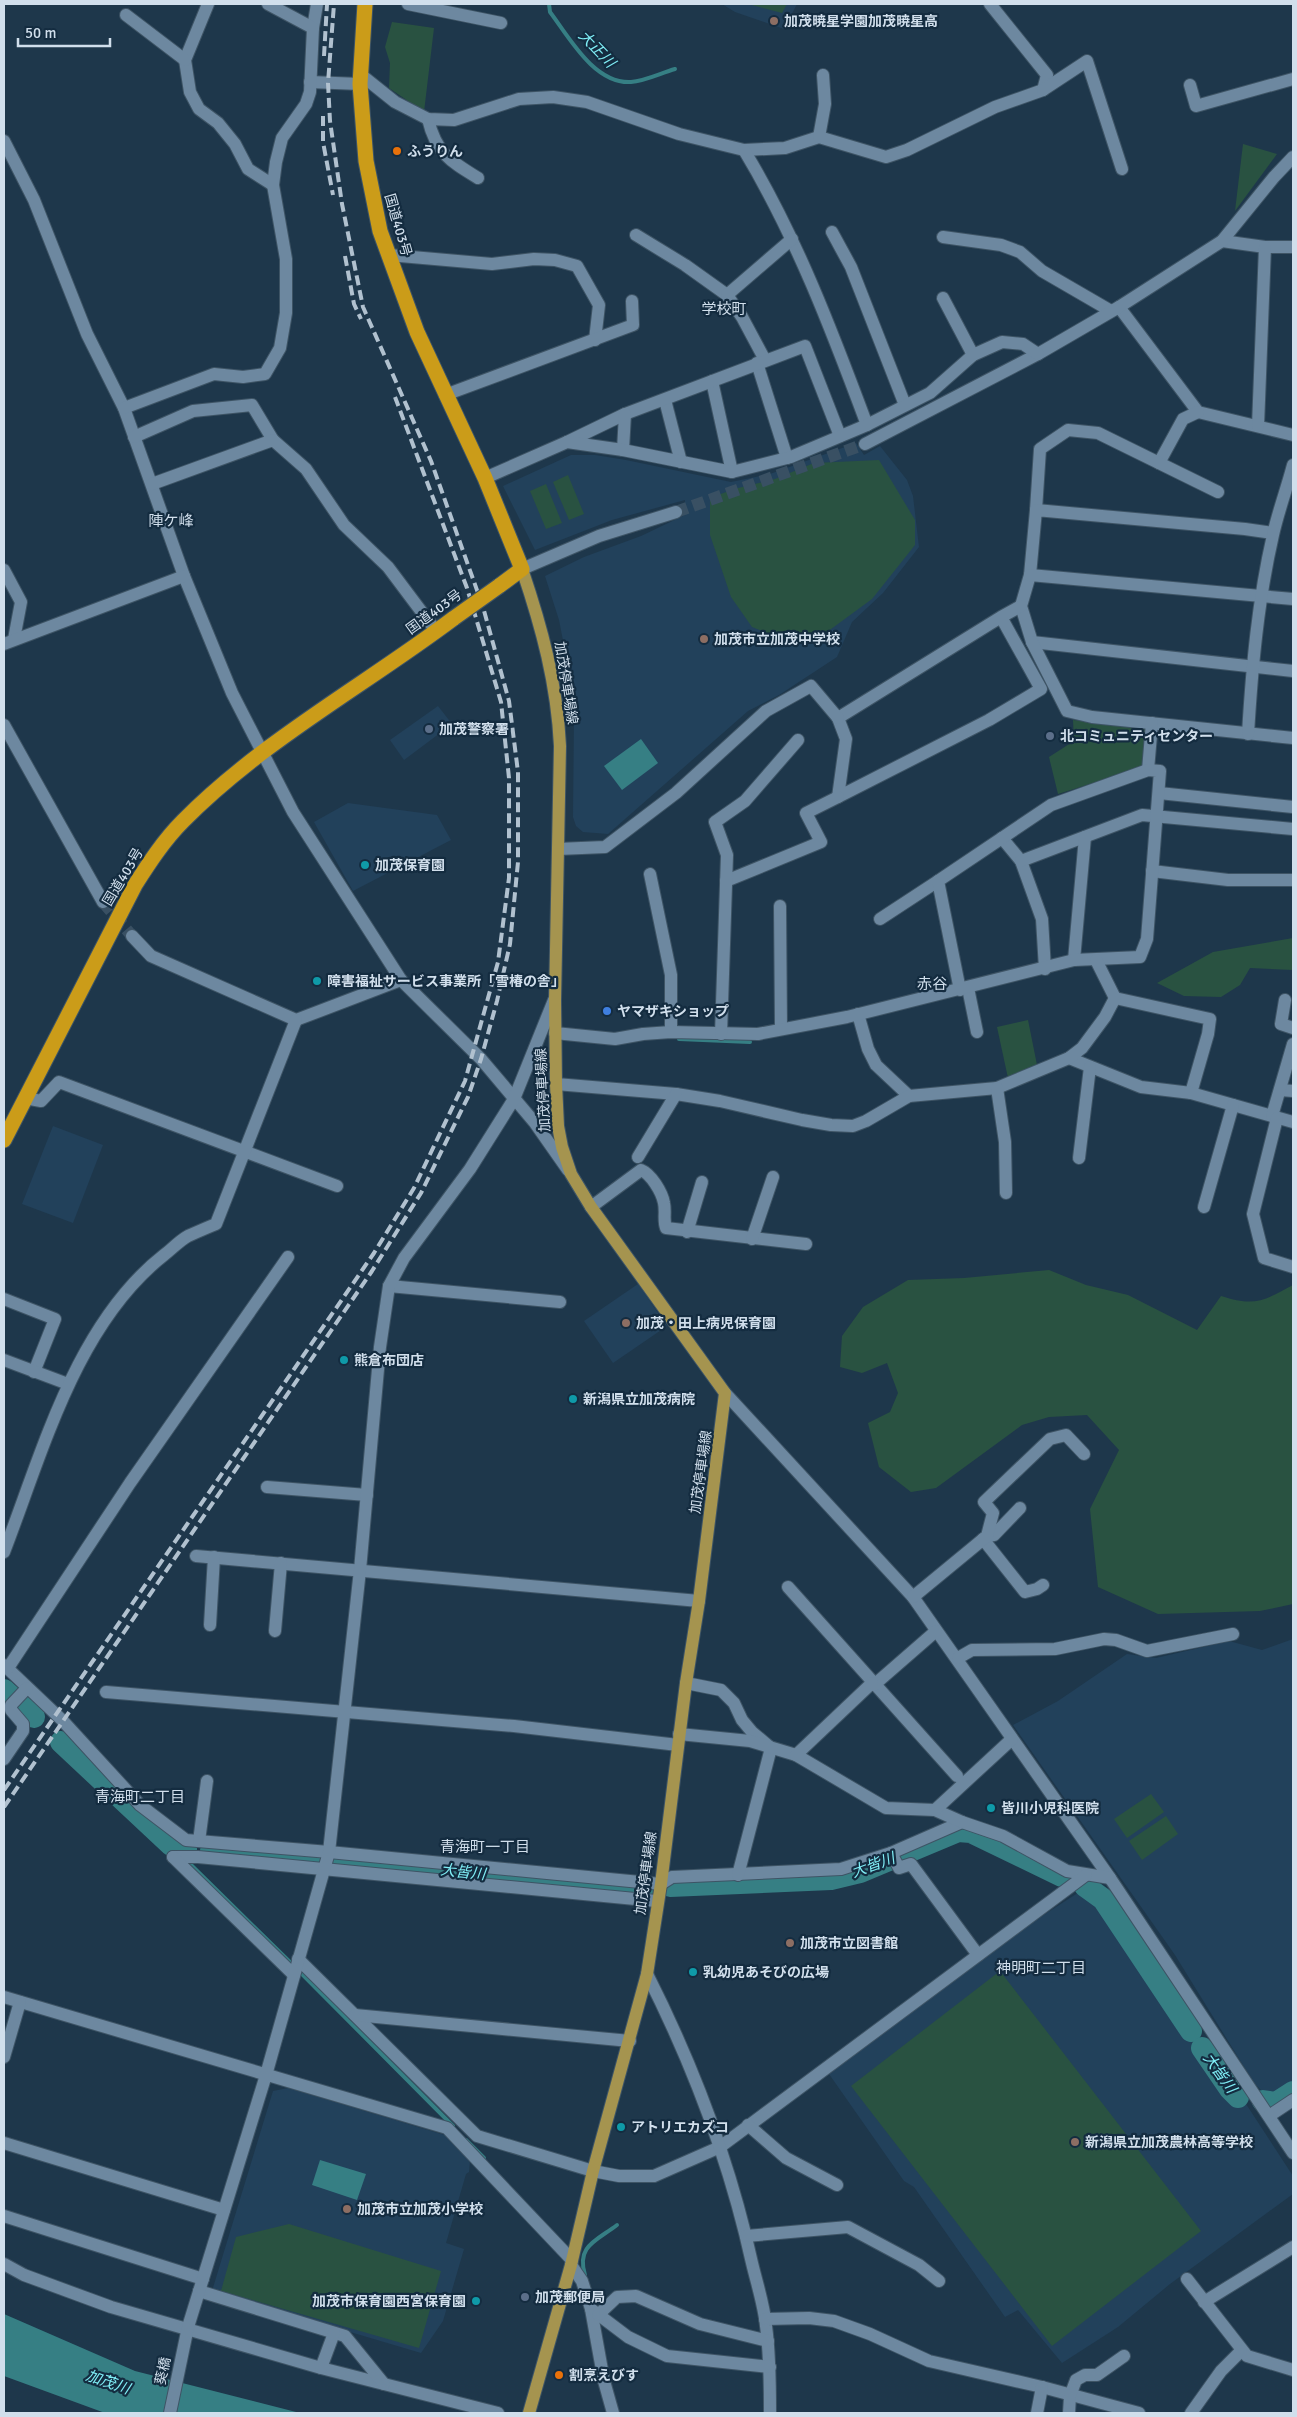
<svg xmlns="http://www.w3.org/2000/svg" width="1297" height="2417" viewBox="0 0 1297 2417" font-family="Signika,'Noto Sans JP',sans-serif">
  <rect width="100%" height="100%" fill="#1e374b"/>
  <g fill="#22415b">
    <path d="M 722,4 L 797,4 L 784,29 L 735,12 Z"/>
    <path d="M 856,443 L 864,455 L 880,446 L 907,480 L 913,496 L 919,547 L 883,593 L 852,622 L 837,657 L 779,695 L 748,711 L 608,834 L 583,832 L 576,826 L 573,817 L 574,715 L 567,661 L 559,620 L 545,576 L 584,557 L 641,536 L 685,515 L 685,500 L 612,520 L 535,550 L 503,486 L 571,455 L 595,455 L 626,460 L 731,482 L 770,474 Z"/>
    <path d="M 438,706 L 452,724 L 404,760 L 390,740 Z"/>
    <path d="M 348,803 L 437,815 L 451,840 L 353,891 L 314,822 Z"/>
    <path d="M 53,1126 L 103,1145 L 73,1223 L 22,1204 Z"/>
    <path d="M 638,1284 L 667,1326 L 613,1363 L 584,1321 Z"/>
    <path d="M 1293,1639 L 1293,2087 L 1269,2098 L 1254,2083 L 1175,1955 L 1013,1725 L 1058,1701 L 1127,1654 L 1156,1658 L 1229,1641 L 1262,1650 Z"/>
    <path d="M 1084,1889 L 1232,2099 L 1246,2104 L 1293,2176 L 1293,2194 L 1170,2284 L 1118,2327 L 1062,2363 L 1018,2310 L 1005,2317 L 914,2187 L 904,2181 L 829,2074 L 1028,1925 Z"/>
    <path d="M 288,2088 L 448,2136 L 470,2160 L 469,2172 L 466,2174 L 446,2243 L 464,2249 L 443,2321 L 421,2353 L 212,2291 L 273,2091 Z"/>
  </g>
  <g fill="#295241">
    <path d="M 748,4 L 787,4 L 782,13 Z"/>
    <path d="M 392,22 L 434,28 L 424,112 L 389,88 L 390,63 L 385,47 Z"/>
    <path d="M 1243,144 L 1277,154 L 1235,211 Z"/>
    <path d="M 879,460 L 915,520 L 915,545 L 872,599 L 827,632 L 775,636 L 752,627 L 731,597 L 710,535 L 710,498 L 734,489 L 775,479 L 814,463 Z"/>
    <path d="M 568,475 L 584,514 L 569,520 L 553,482 Z"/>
    <path d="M 546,484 L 562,523 L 546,529 L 530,491 Z"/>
    <path d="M 1073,720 L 1148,726 L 1145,767 L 1058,794 L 1049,757 L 1074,741 Z"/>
    <path d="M 1293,938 L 1293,970 L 1250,968 L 1240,985 L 1221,997 L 1184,996 L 1157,983 L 1213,952 Z"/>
    <path d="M 1028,1020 L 1037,1065 L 1008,1078 L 997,1027 Z"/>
    <path d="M 1049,1270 L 1086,1285 L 1128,1295 L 1197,1330 L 1221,1296 C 1255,1307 1263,1301 1293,1285 L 1293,1604 L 1260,1611 L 1158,1614 L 1098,1587 L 1090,1509 L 1119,1450 L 1087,1415 L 1049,1417 L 1022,1425 L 936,1488 L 911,1492 L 879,1467 L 868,1423 L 890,1412 L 898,1393 L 887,1363 L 862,1373 L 840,1367 L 842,1336 L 863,1307 L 908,1280 L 964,1278 Z"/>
    <path d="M 1151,1794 L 1164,1812 L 1127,1838 L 1114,1819 Z"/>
    <path d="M 1166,1816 L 1178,1834 L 1142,1860 L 1129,1841 Z"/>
    <path d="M 1000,1971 L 1201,2231 L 1052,2346 L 851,2086 Z"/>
    <path d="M 289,2224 L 441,2271 L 419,2348 L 221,2291 L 236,2237 Z"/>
  </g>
  <g fill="#367f84">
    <path d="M 641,739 L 658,763 L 622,790 L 604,766 Z"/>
    <path d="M 320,2160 L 366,2174 L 357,2200 L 312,2185 Z"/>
    <path d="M 4,2314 L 135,2371 L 300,2413 L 105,2413 L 4,2376 Z"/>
  </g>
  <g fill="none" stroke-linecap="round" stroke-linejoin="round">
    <g stroke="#367f84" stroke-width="4">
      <path d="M 549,4 L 550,12 C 569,37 594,84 631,82 C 645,81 661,73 675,69"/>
      <path d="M 679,1039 L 750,1042"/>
      <path d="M 171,1845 L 180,1854"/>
      <path d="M 187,1861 L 294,1966"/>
      <path d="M 299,1971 L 453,2126"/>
      <path d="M 466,2140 L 484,2158"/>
      <path d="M 585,2275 C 576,2246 596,2241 617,2225"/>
    </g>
    <g stroke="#367f84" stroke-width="22">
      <path d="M 4,1690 L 34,1717"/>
      <path d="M 61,1742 L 171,1845 L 186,1849"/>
      <path d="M 211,1851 L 316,1857"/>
      <path d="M 339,1860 L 647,1891"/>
      <path d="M 670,1886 L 831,1879 L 860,1872 L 958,1831 L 971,1832 L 1062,1876"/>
      <path d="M 1085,1886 L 1103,1899 L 1191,2031"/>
      <path d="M 1202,2048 L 1230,2089 L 1238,2097"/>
      <path d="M 1263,2101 L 1276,2103 L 1293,2092"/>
    </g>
    <g stroke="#395063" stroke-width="12" stroke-dasharray="12 6" stroke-linecap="butt">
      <path d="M 676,512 L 865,444"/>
      <path d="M 103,902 L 132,936"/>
    </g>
    <g stroke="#3e5465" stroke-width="14">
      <g id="minor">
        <path d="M 208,4 L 185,60 L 190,92 L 199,109 L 218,123 L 235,144 L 248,169 L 273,185"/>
        <path d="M 408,4 L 501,23"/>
        <path d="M 126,15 L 185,60"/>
        <path d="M 313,28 L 317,4"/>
        <path d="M 360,74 L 395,102 L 428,119 L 454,120 L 519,99 L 553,97 L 587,102 L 679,134 L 744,150 L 785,148 L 819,137 L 886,157 L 907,150 L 995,107 L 1043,90 L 1047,75 L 990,4"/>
        <path d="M 310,82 L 360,84"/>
        <path d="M 1190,85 L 1196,106 L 1293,79"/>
        <path d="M 1043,90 L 1087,61 L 1122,169"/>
        <path d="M 428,119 C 436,153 450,161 478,178"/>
        <path d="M 819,137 L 825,104 L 823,75"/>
        <path d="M 4,141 L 34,200 L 87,334 L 124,408 L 184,576 L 232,693 L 293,812 L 401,980 L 481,1059 L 535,1123 L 568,1170"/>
        <path d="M 744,150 C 796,236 832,331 867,425"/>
        <path d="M 832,232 L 851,267 L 905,405"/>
        <path d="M 636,235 L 685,265 L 727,295 L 742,317 L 765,360"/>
        <path d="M 943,237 L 1001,245 L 1020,252 L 1042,271 L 1111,311"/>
        <path d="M 1222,241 L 1265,247 L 1293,247"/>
        <path d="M 389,255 L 492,264 L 534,259 L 555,260 L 577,266 L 599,305 L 595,340"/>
        <path d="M 727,295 L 792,239"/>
        <path d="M 943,298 L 973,355"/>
        <path d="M 1119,307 L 1198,412 L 1293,435"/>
        <path d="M 757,363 L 787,458"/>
        <path d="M 712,381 L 732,472"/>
        <path d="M 445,395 L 633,325 L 632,301"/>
        <path d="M 665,400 L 681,462"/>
        <path d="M 124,408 L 214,374 L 243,377 L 265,374 L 280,348 L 286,313 L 286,259 L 273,185 L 276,162 L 282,138 L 306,104 L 310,92 L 313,28 L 268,4"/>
        <path d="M 1258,426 L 1265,247"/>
        <path d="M 134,437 L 193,411 L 252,405 L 273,440"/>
        <path d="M 567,442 L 625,414 L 805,346 L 840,436"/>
        <path d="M 865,444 L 1038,354 L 1119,307 L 1222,241 L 1274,177 L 1293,157"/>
        <path d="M 623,450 L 625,414"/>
        <path d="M 1159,463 L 1183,419 L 1198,412"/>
        <path d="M 485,478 L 567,442 L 623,450 L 732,472 L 791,457 L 867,425 L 930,393 L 973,355 L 1002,342 L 1023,344 L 1038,354"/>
        <path d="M 152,484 L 273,440 L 306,469 L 344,525 L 388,567 L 436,631"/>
        <path d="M 1036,510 L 1040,449 L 1068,430 L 1098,433 L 1218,492"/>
        <path d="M 1273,533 L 1245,529 L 1036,510 L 1030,575 L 1021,606 L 1032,642 L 1293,671"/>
        <path d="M 522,569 L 599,536 L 676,512"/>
        <path d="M 4,570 L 21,602 L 14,639"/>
        <path d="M 1030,575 L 1293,599"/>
        <path d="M 1001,617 L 1041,689 L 989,720 L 838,797 L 846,739 L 838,718 L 1001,617 L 1021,606"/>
        <path d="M 1032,642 L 1067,711 L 1092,717 L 1293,738"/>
        <path d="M 4,644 L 184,576"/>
        <path d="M 4,725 L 103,902"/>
        <path d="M 1248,734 C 1252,667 1258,600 1273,535 C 1278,512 1287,488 1293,465"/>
        <path d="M 1148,770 L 1152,723"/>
        <path d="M 1159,793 L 1293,807"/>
        <path d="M 1002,838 L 1021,861 L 1042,919 L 1045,969"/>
        <path d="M 558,849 L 605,847 L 676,793 L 766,711 L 811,686 L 838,718"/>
        <path d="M 1021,861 L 1142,815 L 1293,829"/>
        <path d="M 1152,871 L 1228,880 L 1293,880"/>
        <path d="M 650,874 L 671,975 L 671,1032"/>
        <path d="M 726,881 L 821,842 L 806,813 L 838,797"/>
        <path d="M 780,906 L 781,1029"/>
        <path d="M 880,919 L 938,881"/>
        <path d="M 132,936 L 151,956 L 296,1020 L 401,980"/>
        <path d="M 1074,960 L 1085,837"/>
        <path d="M 968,988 L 977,1032"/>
        <path d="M 1115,998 L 1210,1019 L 1208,1034 L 1191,1093"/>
        <path d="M 1285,1000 L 1281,1024 L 1293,1028"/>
        <path d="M 858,1014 L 868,1049 L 876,1065 L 909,1096"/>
        <path d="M 555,1033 L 615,1039 L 643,1034 L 671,1032 L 758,1034 L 847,1017 L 1074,960 L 1140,957 L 1147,939 L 1160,771 L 1148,770 L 1051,805 L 938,881 L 960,990"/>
        <path d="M 721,1034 L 727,855 L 715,822 L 745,801 L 798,740"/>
        <path d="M 1069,1058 L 1141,1087 L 1191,1093 L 1293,1122"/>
        <path d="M 556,1084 L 676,1094 L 720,1101 L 802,1120 L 831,1125 L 853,1126 L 866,1121 L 909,1096 L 997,1088 L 1069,1058 L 1082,1048 L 1105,1017 L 1115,998 L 1096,960"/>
        <path d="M 997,1088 L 1005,1142 L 1006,1193"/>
        <path d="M 1280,1090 L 1293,1091"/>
        <path d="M 25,1098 L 41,1101 L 59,1082 L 337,1186"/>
        <path d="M 1272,1116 L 1293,1044"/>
        <path d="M 1277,1118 L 1253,1214 L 1264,1258 L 1293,1267"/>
        <path d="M 638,1157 L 676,1094"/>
        <path d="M 1079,1158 L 1090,1067"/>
        <path d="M 591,1207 L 641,1170 C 651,1174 662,1192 664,1203 C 666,1212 663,1220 666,1228 L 806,1244"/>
        <path d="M 1204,1207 L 1233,1105"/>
        <path d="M 687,1232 L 702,1182"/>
        <path d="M 752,1239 L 773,1177"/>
        <path d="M 389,1286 L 560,1302"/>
        <path d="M 4,1299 L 55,1319 L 34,1372"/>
        <path d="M 4,1360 L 68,1384"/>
        <path d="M 725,1393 L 913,1597 L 1110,1878 L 1293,2153"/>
        <path d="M 267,1487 L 367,1495"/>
        <path d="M 987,1536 L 994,1535 L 1020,1508"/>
        <path d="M 983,1539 L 1025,1592 L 1037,1589 L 1043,1585"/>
        <path d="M 4,1552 C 43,1451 76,1324 164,1255 C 172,1249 179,1241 188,1236 C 197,1232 206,1228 216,1224 L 296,1020"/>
        <path d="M 196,1556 L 699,1601"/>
        <path d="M 788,1587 L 957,1776"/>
        <path d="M 913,1597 L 987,1536 L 993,1513 L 984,1502 L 1050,1439 L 1066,1435 L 1084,1454"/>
        <path d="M 210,1625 L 214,1557"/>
        <path d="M 275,1631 L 281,1563"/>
        <path d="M 958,1658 L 972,1650 L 1055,1649 L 1104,1639 L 1116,1640 L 1147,1651 L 1233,1634"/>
        <path d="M 4,1665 L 62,1720 L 140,1805 L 186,1840 L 329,1852 L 661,1884 L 672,1877 L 841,1869 L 891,1853 L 962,1822"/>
        <path d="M 8,1668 L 130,1483 L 288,1257"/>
        <path d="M 686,1683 L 721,1690 L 734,1703 L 742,1720 L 752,1732 L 771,1748 L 738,1875"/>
        <path d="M 874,1685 L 936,1631"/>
        <path d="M 106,1692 L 514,1726 L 678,1745"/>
        <path d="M 679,1734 L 750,1741 L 796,1755 L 886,1808 L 935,1810 L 962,1822 L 1003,1836 L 1067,1871 L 1110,1878"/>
        <path d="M 796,1755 L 872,1683"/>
        <path d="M 4,1759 L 23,1731 L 23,1724 L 11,1710 L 11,1705 L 27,1688"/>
        <path d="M 935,1810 L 1012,1739"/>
        <path d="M 199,1841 L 207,1781"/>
        <path d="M 891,1853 L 899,1868 L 911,1864 L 978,1955"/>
        <path d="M 173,1857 L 198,1857 L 656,1901"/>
        <path d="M 173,1857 L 294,1975"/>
        <path d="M 298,1959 L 477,2136 L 593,2171 L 619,2176 L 654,2176 L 720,2147 L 1086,1875"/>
        <path d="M 647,1974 C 693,2065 730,2163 752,2263 C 757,2284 764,2305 766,2326 C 770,2355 770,2384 770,2413"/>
        <path d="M 4,1997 L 447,2128 L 572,2260"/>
        <path d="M 355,2015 L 630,2041"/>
        <path d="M 4,2057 L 20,2002"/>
        <path d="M 1269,2116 L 1293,2100"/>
        <path d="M 748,2125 L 786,2158 L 837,2185"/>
        <path d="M 4,2143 L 224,2210"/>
        <path d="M 4,2216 L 203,2279"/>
        <path d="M 746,2236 L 848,2227 L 919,2265 L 939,2281"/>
        <path d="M 4,2264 L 24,2275 L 111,2307 L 321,2368 L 498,2413"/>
        <path d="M 571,2265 L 582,2281 L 591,2309 L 628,2337 L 667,2356 L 770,2367"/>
        <path d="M 1187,2279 L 1247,2356 L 1293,2370"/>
        <path d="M 199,2291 L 345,2336 L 384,2384"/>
        <path d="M 1204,2302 L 1293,2247"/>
        <path d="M 591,2309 L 604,2381 L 613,2413"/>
        <path d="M 598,2315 L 617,2297 L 636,2296 L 700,2324 L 768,2341"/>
        <path d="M 765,2319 L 809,2318 L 834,2321 L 870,2334 L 929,2361 L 1042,2387 L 1139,2413"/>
        <path d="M 321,2368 L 334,2333"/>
        <path d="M 170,2413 L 188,2327 L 266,2075 L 329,1852 L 360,1570 L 380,1347 L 389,1286 L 404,1258 L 470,1169 L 514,1099 L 554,1000"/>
        <path d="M 1037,2413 L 1042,2387"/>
        <path d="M 1069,2413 L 1070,2396 L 1076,2380 L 1085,2375 L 1097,2375 L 1124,2356"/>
        <path d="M 1191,2413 L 1221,2371 L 1241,2351"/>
      </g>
    </g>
    <g stroke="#3e5465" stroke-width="14">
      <path id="major" d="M 522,569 C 542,628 557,684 560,746 L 555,1000 L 556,1084 L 558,1126 L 562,1147 L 571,1174 L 591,1207 L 725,1393 L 699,1601 L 686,1683 L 661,1884 L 647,1974 L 593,2171 L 571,2265 L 529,2413"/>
    </g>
    <g stroke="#3e5465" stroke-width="17">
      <g id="highway">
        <path d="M 365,4 L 360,84 L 366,161 L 380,231 L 417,332 L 485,478 L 522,569 L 499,586"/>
        <path d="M 4,1140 L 135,885 C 149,863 164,840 183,821 C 262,741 365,685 454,618"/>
      </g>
    </g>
    <use href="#minor" stroke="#6d88a0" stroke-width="12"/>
    <use href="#major" stroke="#a5944f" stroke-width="12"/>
    <use href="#highway" stroke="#cb9c19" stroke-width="15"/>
    <g stroke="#b1c1cf" stroke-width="4" stroke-dasharray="10 5" stroke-linecap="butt">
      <path d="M 324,56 L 327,4"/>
      <path d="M 323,116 L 323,142 L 333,195"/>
      <path d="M 345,256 L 354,304 L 361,319"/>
      <path d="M 4,1790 L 374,1253 L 414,1188 L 465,1081 L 498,962 L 509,878 L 509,778 L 501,702 L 467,588 L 395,397"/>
      <path d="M 4,1807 L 372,1271 L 421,1193 L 468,1097 L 481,1059 L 497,1001 L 510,944 L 518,862 L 518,772 L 509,701 L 483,607 L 431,461 L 363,307 L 342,204 L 330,121 L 328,83 L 334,4"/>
    </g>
    <g stroke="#3e5465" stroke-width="17" stroke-linecap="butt">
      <path id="highway-bridge" d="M 454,618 L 499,586"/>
    </g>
    <use href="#highway-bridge" stroke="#cb9c19" stroke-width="15"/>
  </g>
  <g fill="#8d6e63" stroke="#142c40" stroke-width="2">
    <circle cx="774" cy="21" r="5"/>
    <circle cx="704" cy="639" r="5"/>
    <circle cx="626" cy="1323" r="5"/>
    <circle cx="790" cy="1943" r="5"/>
    <circle cx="1075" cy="2142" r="5"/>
    <circle cx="347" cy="2209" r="5"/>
  </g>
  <g fill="#e8710a" stroke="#142c40" stroke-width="2">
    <circle cx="397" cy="151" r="5"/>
    <circle cx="559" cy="2375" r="5"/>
  </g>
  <g fill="#5c6f8a" stroke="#142c40" stroke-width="2">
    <circle cx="429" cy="729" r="5"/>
    <circle cx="1050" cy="736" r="5"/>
    <circle cx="525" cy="2297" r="5"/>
  </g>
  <g fill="#0f9aa8" stroke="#142c40" stroke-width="2">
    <circle cx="365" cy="865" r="5"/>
    <circle cx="317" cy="981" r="5"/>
    <circle cx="344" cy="1360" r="5"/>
    <circle cx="573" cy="1399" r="5"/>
    <circle cx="991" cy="1808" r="5"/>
    <circle cx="693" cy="1972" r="5"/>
    <circle cx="621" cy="2127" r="5"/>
    <circle cx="476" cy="2301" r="5"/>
  </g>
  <circle fill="#3f7fe0" stroke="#142c40" stroke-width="2" cx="607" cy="1011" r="5"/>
  <g text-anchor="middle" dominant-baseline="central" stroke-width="4.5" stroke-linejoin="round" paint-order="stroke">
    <g font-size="14" font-weight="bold" fill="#d1dfec" stroke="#142c40" text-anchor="start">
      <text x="784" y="21">加茂暁星学園加茂暁星高</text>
      <text x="407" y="151">ふうりん</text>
      <text x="714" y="639">加茂市立加茂中学校</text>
      <text x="439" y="729">加茂警察署</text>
      <text x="1060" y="736">北コミュニティセンター</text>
      <text x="375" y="865">加茂保育園</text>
      <text x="327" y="981">障害福祉サービス事業所「雪椿の舎」</text>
      <text x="617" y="1011">ヤマザキショップ</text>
      <text x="636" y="1323">加茂・田上病児保育園</text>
      <text x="354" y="1360">熊倉布団店</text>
      <text x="583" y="1399">新潟県立加茂病院</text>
      <text x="1001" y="1808">皆川小児科医院</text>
      <text x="800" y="1943">加茂市立図書館</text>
      <text x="703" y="1972">乳幼児あそびの広場</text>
      <text x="631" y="2127">アトリエカズコ</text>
      <text x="1085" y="2142">新潟県立加茂農林高等学校</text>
      <text x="357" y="2209">加茂市立加茂小学校</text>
      <text x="535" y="2297">加茂郵便局</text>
      <text x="466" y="2301" text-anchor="end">加茂市保育園西宮保育園</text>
      <text x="569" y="2375">割烹えびす</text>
    </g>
    <g font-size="14" fill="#d1dfec" stroke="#142c40">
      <text transform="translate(398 225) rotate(74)">国道403号</text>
      <text transform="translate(434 612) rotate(-36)">国道403号</text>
      <text transform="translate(566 683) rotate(81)">加茂停車場線</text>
      <text transform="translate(123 877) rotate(-59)">国道403号</text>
      <text transform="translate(543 1090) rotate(-93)">加茂停車場線</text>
      <text transform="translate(701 1472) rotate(-82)">加茂停車場線</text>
      <text transform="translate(646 1873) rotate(-82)">加茂停車場線</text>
      <text transform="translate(163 2371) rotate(-78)">葵橋</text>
    </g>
    <g font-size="15" font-style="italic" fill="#80eff7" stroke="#142c40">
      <text transform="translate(597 49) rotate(46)">大正川</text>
      <text transform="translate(873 1865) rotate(-20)">大皆川</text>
      <text transform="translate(463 1872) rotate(6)">大皆川</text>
      <text transform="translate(1220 2073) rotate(54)">大皆川</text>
      <text transform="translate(108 2382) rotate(19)">加茂川</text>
    </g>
    <g font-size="15" fill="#d1dfec" stroke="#142c40">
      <text x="724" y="309">学校町</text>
      <text x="171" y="521">陣ケ峰</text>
      <text x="932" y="984">赤谷</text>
      <text x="140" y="1797">青海町二丁目</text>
      <text x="485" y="1847">青海町一丁目</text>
      <text x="1041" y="1968">神明町二丁目</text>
    </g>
  </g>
  <rect width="1297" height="2417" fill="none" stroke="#d1dfec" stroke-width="10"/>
  <path d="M18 38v8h92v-8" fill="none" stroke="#d1dfec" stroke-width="2.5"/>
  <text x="25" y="38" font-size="15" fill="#d1dfec" stroke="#142c40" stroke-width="4" paint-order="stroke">50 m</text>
</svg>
